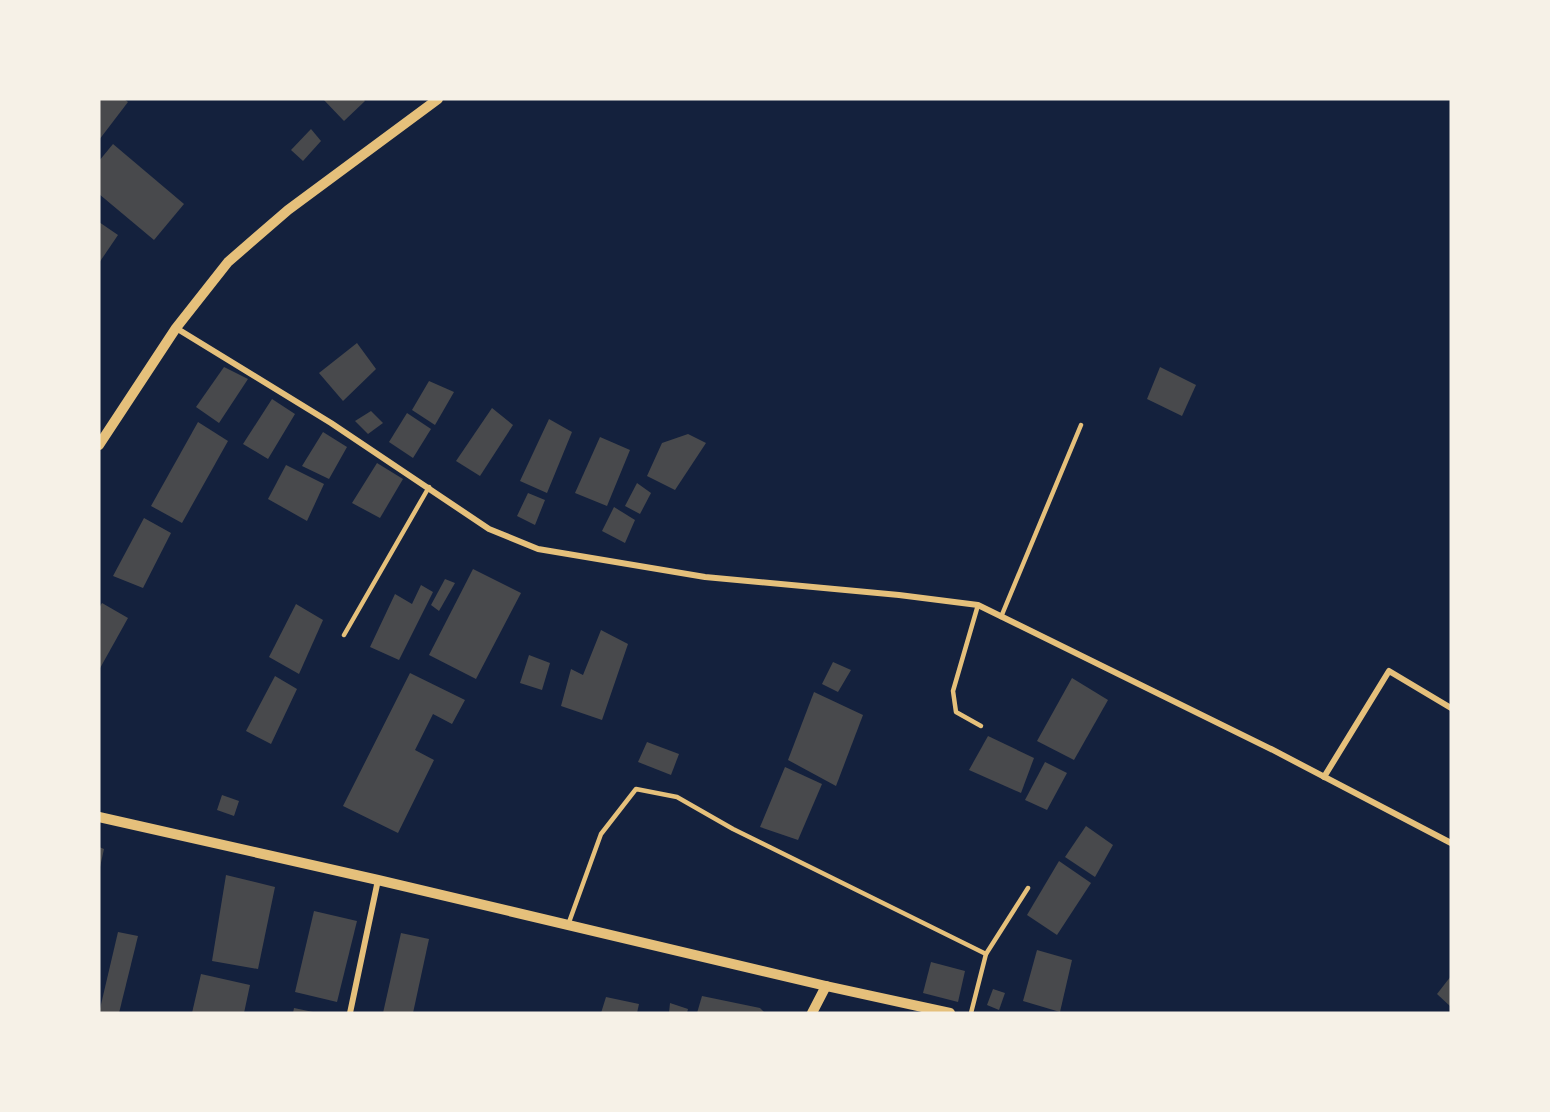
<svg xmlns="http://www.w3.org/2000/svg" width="1550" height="1112" viewBox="0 0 1550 1112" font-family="'Roboto Serif',serif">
  <rect width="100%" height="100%" fill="#14213d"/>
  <g fill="#48494c">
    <path d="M 99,99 L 124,99 L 128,102 L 99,140 Z"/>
    <path d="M 323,99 L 363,99 L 365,101 L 344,121 Z"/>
    <path d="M 311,129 L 321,141 L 303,161 L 291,150 Z"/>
    <path d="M 113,144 L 184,204 L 154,240 L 99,194 L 99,161 Z"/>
    <path d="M 99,222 L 118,235 L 99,263 Z"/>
    <path d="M 357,343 L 376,369 L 343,401 L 319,373 Z"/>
    <path d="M 224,367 L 248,379 L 219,423 L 196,407 Z"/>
    <path d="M 1160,367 L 1196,385 L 1182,416 L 1147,399 Z"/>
    <path d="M 429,381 L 454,392 L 435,425 L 412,410 Z"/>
    <path d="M 272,399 L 295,414 L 268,459 L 243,444 Z"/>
    <path d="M 492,408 L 513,425 L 480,476 L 456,461 Z"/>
    <path d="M 371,411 L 383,423 L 368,434 L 355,421 Z"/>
    <path d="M 407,413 L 431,429 L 413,458 L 389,442 Z"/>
    <path d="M 549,419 L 572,432 L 547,493 L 520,481 Z"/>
    <path d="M 198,422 L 228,441 L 182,523 L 151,506 Z"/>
    <path d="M 323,432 L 347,447 L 329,479 L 302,466 Z"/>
    <path d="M 688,434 L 706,443 L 675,490 L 647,476 L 662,443 Z"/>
    <path d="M 600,437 L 630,450 L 607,506 L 575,493 Z"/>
    <path d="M 377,463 L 403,479 L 380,518 L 352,503 Z"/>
    <path d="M 286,465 L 324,484 L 307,521 L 268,499 Z"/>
    <path d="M 637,483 L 651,493 L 640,514 L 625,506 Z"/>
    <path d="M 528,493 L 545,500 L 535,525 L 517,516 Z"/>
    <path d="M 614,507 L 635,520 L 625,543 L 602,531 Z"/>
    <path d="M 144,518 L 171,533 L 143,588 L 113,576 Z"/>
    <path d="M 473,569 L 521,593 L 476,679 L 429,655 Z"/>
    <path d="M 445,579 L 455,583 L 439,611 L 431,605 Z"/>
    <path d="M 421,585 L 433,592 L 399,660 L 370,647 L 395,594 L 412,604 Z"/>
    <path d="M 102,603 L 128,618 L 99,670 L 99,608 Z"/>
    <path d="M 296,604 L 323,620 L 299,674 L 269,657 Z"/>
    <path d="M 601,630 L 628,644 L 602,720 L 561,706 L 571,669 L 583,675 Z"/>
    <path d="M 529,655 L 550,663 L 542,690 L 520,683 Z"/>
    <path d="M 833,662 L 851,670 L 838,692 L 822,684 Z"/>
    <path d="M 410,673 L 465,700 L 452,724 L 433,714 L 415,750 L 434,760 L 398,833 L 343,806 Z"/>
    <path d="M 275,676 L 297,689 L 271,744 L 246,731 Z"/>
    <path d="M 1072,678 L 1108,700 L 1074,760 L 1037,741 Z"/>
    <path d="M 814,692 L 863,715 L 836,786 L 788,760 Z"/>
    <path d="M 988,736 L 1034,758 L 1021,793 L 969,770 Z"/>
    <path d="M 647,742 L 679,754 L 671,775 L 638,762 Z"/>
    <path d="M 1045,762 L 1067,773 L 1047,810 L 1025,800 Z"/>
    <path d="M 785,767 L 822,784 L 798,840 L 760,827 Z"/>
    <path d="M 222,795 L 239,801 L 234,816 L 217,810 Z"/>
    <path d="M 1086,826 L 1113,845 L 1095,877 L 1065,857 Z"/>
    <path d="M 99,847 L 104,849 L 100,867 L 99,866 Z"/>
    <path d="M 1059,861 L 1091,883 L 1057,935 L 1027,915 Z"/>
    <path d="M 226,875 L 275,887 L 258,969 L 212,961 Z"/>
    <path d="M 314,911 L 357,921 L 337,1002 L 295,992 Z"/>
    <path d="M 118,932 L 138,936 L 119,1013 L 99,1013 Z"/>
    <path d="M 401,933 L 429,939 L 413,1013 L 383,1013 Z"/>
    <path d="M 1037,950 L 1072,960 L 1060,1012 L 1023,1001 Z"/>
    <path d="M 931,962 L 965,971 L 958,1002 L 923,993 Z"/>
    <path d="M 201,974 L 250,985 L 244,1013 L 192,1013 Z"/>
    <path d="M 1451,976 L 1451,1007 L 1437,994 Z"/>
    <path d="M 993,989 L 1005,993 L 999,1010 L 987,1005 Z"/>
    <path d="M 702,996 L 760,1008 L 765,1013 L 697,1013 Z"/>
    <path d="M 606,997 L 639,1004 L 637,1013 L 601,1013 Z"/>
    <path d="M 670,1003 L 688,1009 L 687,1013 L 669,1013 Z"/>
    <path d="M 294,1008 L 313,1012 L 313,1013 L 293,1013 Z"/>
  </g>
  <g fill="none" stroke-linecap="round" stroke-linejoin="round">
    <g stroke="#e5c07b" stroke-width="4.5">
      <path d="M 978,605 L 953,691 L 956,712 L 981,726"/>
      <path d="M 1001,617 L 1081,425"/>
      <path d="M 344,635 L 429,487"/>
      <path d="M 568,925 L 601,834 L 636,789 L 677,797 L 733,829 L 986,954"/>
      <path d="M 971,1013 L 986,954 L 1028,888"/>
    </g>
    <g stroke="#e5c07b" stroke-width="6">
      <path d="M 176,328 L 331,423 L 489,529 L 538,549 L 705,577 L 899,595 L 978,605 L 1271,749 L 1451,843"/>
      <path d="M 1324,777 L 1389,671 L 1451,708"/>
      <path d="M 350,1013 L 378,880"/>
    </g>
    <g stroke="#e5c07b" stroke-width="10">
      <path d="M 99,445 L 176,328 L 228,262 L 288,210 L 438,99"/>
      <path d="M 99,817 L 378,880 L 826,986 L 950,1013"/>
      <path d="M 812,1013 L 826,986"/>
    </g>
  </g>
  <rect width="1550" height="1112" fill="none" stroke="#f6f1e7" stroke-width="201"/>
</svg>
